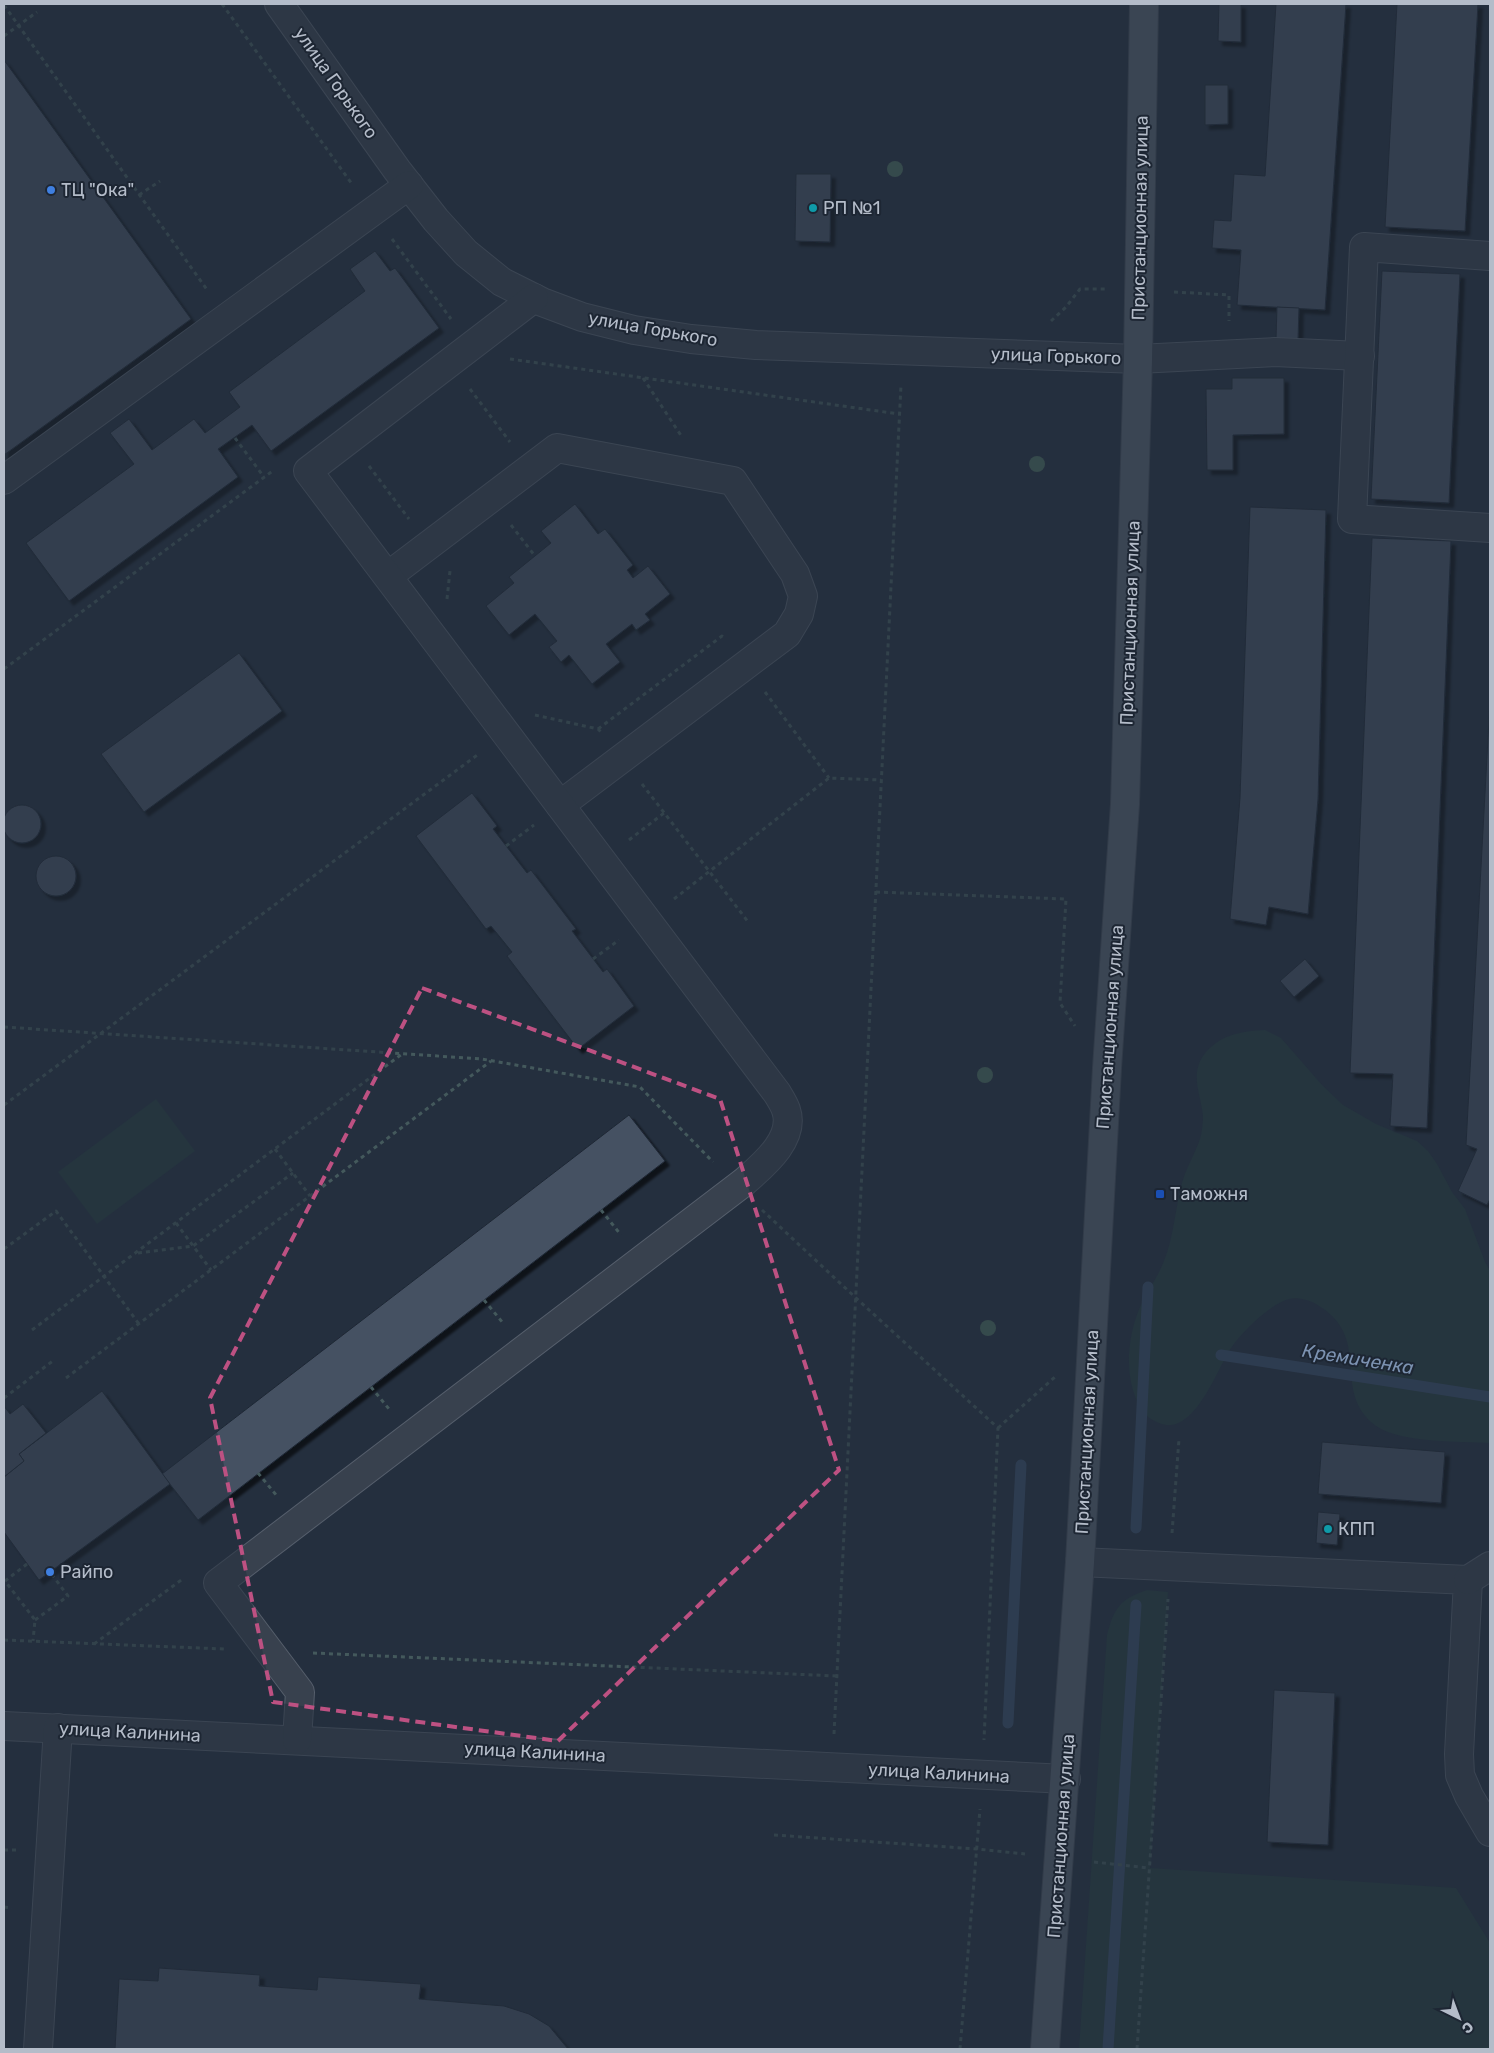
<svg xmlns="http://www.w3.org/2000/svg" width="1494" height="2053" viewBox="0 0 1494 2053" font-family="Rubik,sans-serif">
  <defs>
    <filter id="shadow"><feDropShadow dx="4.5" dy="4.5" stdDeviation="1" flood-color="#0009"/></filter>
  </defs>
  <rect width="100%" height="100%" fill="#242f3e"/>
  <g fill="#263c3f">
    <path d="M 1265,1030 L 1281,1038 L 1322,1085 L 1343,1105 L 1376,1124 L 1417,1141 L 1428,1151 L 1437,1164 L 1452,1192 L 1465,1209 L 1485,1262 L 1490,1271 L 1490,1443 C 1459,1441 1394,1444 1371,1422 C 1332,1386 1373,1337 1316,1304 C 1309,1300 1297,1297 1289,1299 C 1270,1304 1242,1332 1231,1348 C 1217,1369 1194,1438 1159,1423 C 1155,1421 1150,1419 1147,1416 C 1123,1389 1126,1343 1138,1312 C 1145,1294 1157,1279 1164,1261 C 1174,1236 1175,1209 1182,1183 C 1186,1168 1195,1154 1200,1139 C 1202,1132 1203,1123 1203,1116 C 1201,1095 1190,1076 1203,1056 C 1218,1035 1241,1031 1265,1030 Z"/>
    <path d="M 156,1099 L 195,1151 L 97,1224 L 58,1172 Z"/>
    <path d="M 1147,1590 L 1168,1592 L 1150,1868 L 1456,1888 L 1490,1943 L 1490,2049 L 1079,2049 L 1107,1635 C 1114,1608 1120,1599 1147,1590 Z"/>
  </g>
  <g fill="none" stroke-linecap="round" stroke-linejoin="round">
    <g stroke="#394c67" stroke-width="11">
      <path d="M 1221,1355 L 1490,1397"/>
      <path d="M 1136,1528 L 1148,1287"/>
      <path d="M 1008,1723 L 1021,1465"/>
      <path d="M 1108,2049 L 1136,1605"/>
    </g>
  </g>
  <g fill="#455162" stroke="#1f2835" filter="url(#shadow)">
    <path d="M 1219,4 L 1241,4 L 1241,42 L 1218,41 Z"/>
    <path d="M 1276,4 L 1346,4 L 1325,310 L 1237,305 L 1241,250 L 1212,248 L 1214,220 L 1231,221 L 1234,174 L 1265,176 Z"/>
    <path d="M 1397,4 L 1478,4 L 1465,231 L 1385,227 Z"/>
    <path d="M 4,60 L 191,319 L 4,455 Z"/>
    <path d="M 1205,85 L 1228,85 L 1228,124 L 1205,125 Z"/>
    <path d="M 796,174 L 831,174 L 830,242 L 795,241 Z"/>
    <path d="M 375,251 L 390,271 L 395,268 L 439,328 L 271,451 L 252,425 L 218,449 L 238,477 L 69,601 L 26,543 L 134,464 L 110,433 L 129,419 L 152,450 L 194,419 L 205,433 L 240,407 L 229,392 L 365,291 L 350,269 Z"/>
    <path d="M 1382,271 L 1460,274 L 1449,503 L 1371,499 Z"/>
    <path d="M 1277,307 L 1299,308 L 1298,339 L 1276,339 Z"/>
    <path d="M 1232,378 L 1284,378 L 1284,434 L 1233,435 L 1233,470 L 1207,470 L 1206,389 L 1232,389 Z"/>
    <path d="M 575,504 L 598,534 L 605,529 L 633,565 L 627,570 L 633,578 L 648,566 L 670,594 L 645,614 L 650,620 L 636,630 L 632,624 L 606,644 L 620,662 L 592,684 L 569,655 L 561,662 L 549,647 L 557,641 L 535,614 L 509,635 L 486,606 L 514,583 L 509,577 L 551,543 L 541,531 Z"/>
    <path d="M 1250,507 L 1326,510 L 1318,799 L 1308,914 L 1269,907 L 1266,925 L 1230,919 L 1240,798 Z"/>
    <path d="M 1372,538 L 1451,541 L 1427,1128 L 1390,1126 L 1393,1074 L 1350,1073 Z"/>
    <path d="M 239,653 L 282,711 L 144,812 L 101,754 Z"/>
    <path d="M 1490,701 L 1490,1199 L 1487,1205 L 1458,1191 L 1477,1149 L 1466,1145 Z"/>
    <path d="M 472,793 L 497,826 L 493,829 L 527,873 L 531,870 L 576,929 L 572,931 L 603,972 L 607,969 L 634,1006 L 578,1049 L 507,956 L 512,952 L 491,926 L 486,929 L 416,836 Z"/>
    <circle cx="22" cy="824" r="19"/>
    <circle cx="56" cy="876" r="20"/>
    <path d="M 1305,959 L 1319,976 L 1294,997 L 1280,981 Z"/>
    <path d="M 629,1115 L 665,1161 L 198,1520 L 162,1474 Z"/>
    <path d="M 102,1391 L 170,1484 L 39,1580 L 4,1532 L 4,1477 L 24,1461 L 19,1454 Z"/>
    <path d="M 23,1404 L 46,1433 L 19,1454 L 24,1461 L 4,1477 L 4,1406 L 10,1414 Z"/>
    <path d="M 1322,1442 L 1445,1452 L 1441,1503 L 1318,1494 Z"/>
    <path d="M 1318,1512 L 1340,1514 L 1337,1545 L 1316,1543 Z"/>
    <path d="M 1274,1690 L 1335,1693 L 1328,1845 L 1267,1842 Z"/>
    <path d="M 159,1968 L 260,1975 L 259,1986 L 317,1990 L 318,1977 L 421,1984 L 419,1999 L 504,2006 L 529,2014 L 549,2026 L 568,2049 L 115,2049 L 119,1979 L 158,1981 Z"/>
  </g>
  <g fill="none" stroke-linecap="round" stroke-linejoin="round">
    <g stroke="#565f6c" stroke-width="30">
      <g id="minor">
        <path d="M 279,4 L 397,170 L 436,220 L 466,253 L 502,282 L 542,302 L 582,317 L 634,330 L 691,339 L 756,345 L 1138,359 L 1275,352 L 1360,356"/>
        <path d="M 1490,256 L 1364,247 L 1352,519 L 1490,528"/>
        <path d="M 4,480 L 409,185"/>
        <path d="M 388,576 L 557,448 L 733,481 L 795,574 L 803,596 L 799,614 L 787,634 L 560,805"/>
        <path d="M 1080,1562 L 1468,1580 L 1459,1754 L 1460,1775 L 1469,1796 L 1490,1832"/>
        <path d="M 1468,1580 L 1490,1566"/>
        <path d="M 4,1726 L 1066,1779"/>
        <path d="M 297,1740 L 300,1692 L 218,1583 L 744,1182 C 762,1166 796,1139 786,1110 C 784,1104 780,1098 777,1093 L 308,471 L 534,298"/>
        <path d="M 38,2049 L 58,1728"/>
      </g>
    </g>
    <g stroke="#414a57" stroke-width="30">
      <path id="major" d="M 1045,2049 L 1080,1562 L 1107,1068 L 1125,804 L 1138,359 L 1144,4"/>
    </g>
    <g stroke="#44595c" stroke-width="3" stroke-dasharray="4 4" stroke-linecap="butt">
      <path d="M 222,4 L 352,184"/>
      <path d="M 4,5 L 208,291"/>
      <path d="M 4,36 L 37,12"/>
      <path d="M 139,195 L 160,181"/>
      <path d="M 392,239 L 451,319"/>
      <path d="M 1174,292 L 1229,295 L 1229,321"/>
      <path d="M 1051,321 L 1066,307 L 1080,289 L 1105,289"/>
      <path d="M 510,359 L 899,414"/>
      <path d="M 643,378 L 682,437"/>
      <path d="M 470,389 L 510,442"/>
      <path d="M 235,438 L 264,477"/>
      <path d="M 369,466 L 409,519"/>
      <path d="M 511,525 L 535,556"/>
      <path d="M 447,599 L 450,571"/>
      <path d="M 4,669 L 274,470"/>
      <path d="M 765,692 L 829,778"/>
      <path d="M 535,715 L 598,729 L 601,732"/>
      <path d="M 598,729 L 722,636 L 725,639"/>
      <path d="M 642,784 L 749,923"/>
      <path d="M 629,840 L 664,813"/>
      <path d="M 506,846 L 534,825"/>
      <path d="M 876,892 L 1066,899 L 1060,1003 L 1075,1026"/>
      <path d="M 674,899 L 829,778 L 881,780"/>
      <path d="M 593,959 L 619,940"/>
      <path d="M 4,1027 L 482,1059 L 640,1087 L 713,1162"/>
      <path d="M 4,1105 L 480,753"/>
      <path d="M 275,1149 L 310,1196"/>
      <path d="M 601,1210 L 621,1235"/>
      <path d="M 762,1210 L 856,1298 L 998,1428 L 984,1740"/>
      <path d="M 176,1223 L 211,1270"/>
      <path d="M 4,1249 L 56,1211 L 139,1324"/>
      <path d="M 138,1253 L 193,1246 L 293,1173"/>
      <path d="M 484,1300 L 503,1323"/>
      <path d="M 32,1330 L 402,1054"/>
      <path d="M 66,1378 L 491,1061"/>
      <path d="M 371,1387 L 389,1409"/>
      <path d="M 4,1398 L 54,1360"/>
      <path d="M 998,1428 L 1056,1376"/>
      <path d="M 258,1473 L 277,1496"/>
      <path d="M 1172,1533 L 1179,1439"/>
      <path d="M 27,1564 L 5,1581 L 35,1620 L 33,1641"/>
      <path d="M 35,1620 L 68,1596 L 50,1572"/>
      <path d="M 4,1640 L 224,1649"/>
      <path d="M 94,1644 L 184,1578"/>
      <path d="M 313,1653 L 837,1676"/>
      <path d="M 834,1734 L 901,385"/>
      <path d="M 774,1835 L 977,1849 L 1025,1854"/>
      <path d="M 4,1850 L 17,1850"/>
      <path d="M 1094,1862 L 1149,1868"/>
      <path d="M 4,1907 L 12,1908"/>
      <path d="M 960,2049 L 980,1809"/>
      <path d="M 1137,2049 L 1168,1599"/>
    </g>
    <use href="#minor" stroke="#38414e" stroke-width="28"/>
    <use href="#major" stroke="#56606e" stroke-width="28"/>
  </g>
  <g fill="#4b6a5d">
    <circle cx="895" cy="169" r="8"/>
    <circle cx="1037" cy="464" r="8"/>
    <circle cx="985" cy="1075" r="8"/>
    <circle cx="988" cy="1328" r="8"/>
  </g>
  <path d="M0 0H1494V2053H0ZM 422,988 L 720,1099 L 839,1470 L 558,1741 L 273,1702 L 210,1398 Z" fill="#242f3e" fill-opacity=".55" fill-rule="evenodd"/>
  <path fill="none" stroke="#bd5182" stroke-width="4" stroke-dasharray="10 6" stroke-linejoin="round" d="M 422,988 L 720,1099 L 839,1470 L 558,1741 L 273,1702 L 210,1398 Z"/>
  <g fill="#3f7fe0" stroke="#1d2633" stroke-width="2">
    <circle cx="51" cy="190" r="5"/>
    <circle cx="50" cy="1572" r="5"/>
  </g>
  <g fill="#0f9aa8" stroke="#1d2633" stroke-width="2">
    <circle cx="813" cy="208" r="5"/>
    <circle cx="1328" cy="1529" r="5"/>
  </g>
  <rect fill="#1a4fb4" stroke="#1d2633" stroke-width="2" x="1155" y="1189" width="10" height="10" rx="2.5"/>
  <g text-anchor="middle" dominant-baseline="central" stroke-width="4" stroke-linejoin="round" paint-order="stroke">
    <g font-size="18" fill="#b4bcc9" stroke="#1d2633">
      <text transform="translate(336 83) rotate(55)">улица Горького</text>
      <text transform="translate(1140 218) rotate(-89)">Пристанционная улица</text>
      <text transform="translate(653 329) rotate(10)">улица Горького</text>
      <text transform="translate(1056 356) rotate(2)">улица Горького</text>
      <text transform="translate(1130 623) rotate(-88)">Пристанционная улица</text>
      <text transform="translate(1110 1027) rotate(-86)">Пристанционная улица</text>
      <text transform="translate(1087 1432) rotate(-87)">Пристанционная улица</text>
      <text transform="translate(130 1732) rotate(3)">улица Калинина</text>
      <text transform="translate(535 1752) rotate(3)">улица Калинина</text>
      <text transform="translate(939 1773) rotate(3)">улица Калинина</text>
      <text transform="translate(1061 1836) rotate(-86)">Пристанционная улица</text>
    </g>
    <g font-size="18" fill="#b4bcc9" stroke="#1d2633" text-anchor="start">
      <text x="61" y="190">ТЦ "Ока"</text>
      <text x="823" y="208">РП №1</text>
      <text x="1170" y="1194">Таможня</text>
      <text x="1338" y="1529">КПП</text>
      <text x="60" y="1572">Райпо</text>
    </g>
    <g font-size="19" font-style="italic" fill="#7c92b1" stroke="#1d2633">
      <text transform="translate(1358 1359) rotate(9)">Кремиченка</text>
    </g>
  </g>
  <rect width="1494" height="2053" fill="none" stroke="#b4bcc9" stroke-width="10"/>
  <g transform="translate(1459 2018) rotate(138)" stroke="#1d2633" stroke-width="4" paint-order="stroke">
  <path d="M0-4L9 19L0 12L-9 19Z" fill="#b4bcc9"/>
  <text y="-8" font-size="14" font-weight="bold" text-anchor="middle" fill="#b4bcc9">С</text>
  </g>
</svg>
